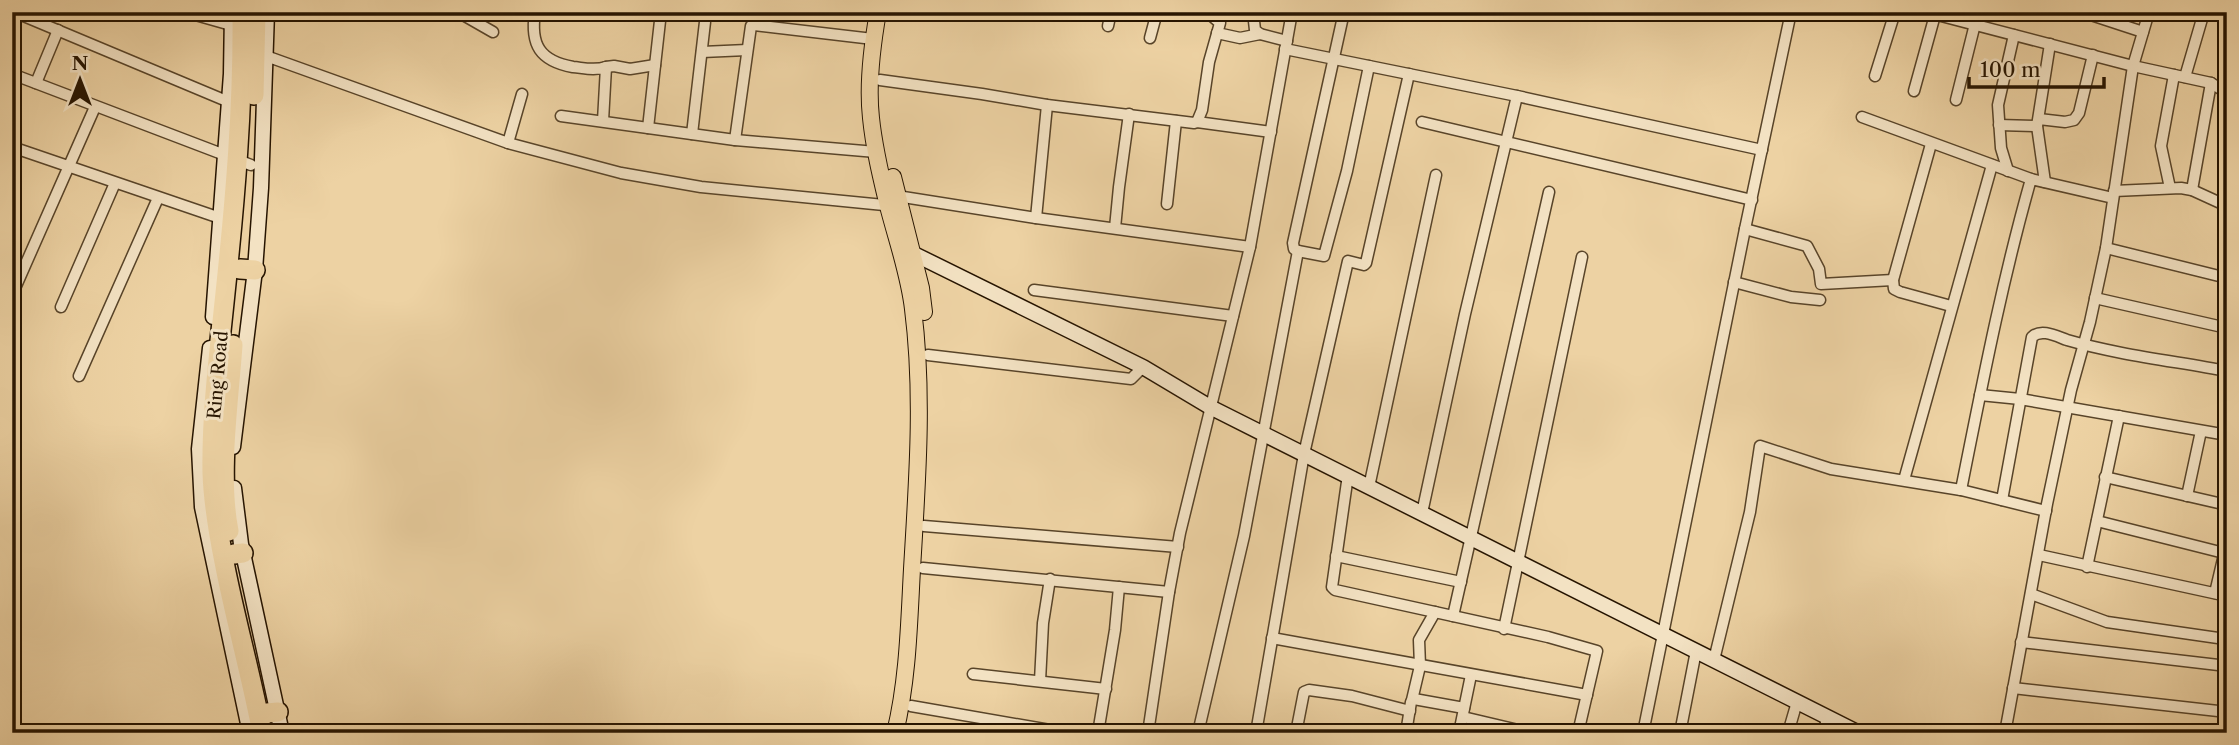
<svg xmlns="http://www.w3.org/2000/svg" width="2239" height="745" viewBox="0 0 2239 745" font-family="'Libre Caslon Text',serif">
  <rect width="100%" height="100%" fill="#edd2a3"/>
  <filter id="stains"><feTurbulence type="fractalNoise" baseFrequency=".00286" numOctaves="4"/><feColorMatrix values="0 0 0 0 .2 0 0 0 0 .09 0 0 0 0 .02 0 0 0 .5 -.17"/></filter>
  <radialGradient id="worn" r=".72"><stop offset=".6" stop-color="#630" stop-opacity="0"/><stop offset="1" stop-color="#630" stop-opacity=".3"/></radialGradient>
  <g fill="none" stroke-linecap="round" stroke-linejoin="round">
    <g stroke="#584429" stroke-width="13">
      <g id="street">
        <path d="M 14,12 L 229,102"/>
        <path d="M 185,12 L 231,25"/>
        <path d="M 458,12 L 493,32"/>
        <path d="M 535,12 C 530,45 540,61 573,67 C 584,68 595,71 606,67 L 603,121"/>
        <path d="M 1253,12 L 1255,30 L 1260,34 L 1287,41"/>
        <path d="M 1926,12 L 2133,66 L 2211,83 L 2227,93"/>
        <path d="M 2082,12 L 2143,32"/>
        <path d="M 2218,12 L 2227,15"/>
        <path d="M 1108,26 L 1111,12"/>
        <path d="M 1217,33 L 1240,38 L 1260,34"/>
        <path d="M 1150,38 L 1157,12"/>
        <path d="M 1285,49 L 1517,96 L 1762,150"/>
        <path d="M 702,52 L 747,50"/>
        <path d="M 266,56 L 508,143 L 522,94"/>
        <path d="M 606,67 L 614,66 L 630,69 L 655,65"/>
        <path d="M 12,74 L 251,165"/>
        <path d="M 1875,76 L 1895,12"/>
        <path d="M 2185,77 L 2204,12"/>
        <path d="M 880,80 L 982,94 L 1047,105 L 1194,123 L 1197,122 L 1271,132"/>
        <path d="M 36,83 L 58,30"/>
        <path d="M 1914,91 L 1935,15"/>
        <path d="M 1956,100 L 1978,12"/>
        <path d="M 561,116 L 735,140 L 876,152"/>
        <path d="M 1862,117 L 2031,179"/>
        <path d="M 2039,119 L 2065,122 L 2074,120 L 2079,113 L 2093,55"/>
        <path d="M 1197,122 L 1202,110 L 1209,62 L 1220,23 L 1207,12"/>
        <path d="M 1422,122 L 1752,200"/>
        <path d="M 1999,125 L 2037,126"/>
        <path d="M 648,128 L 661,12"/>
        <path d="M 692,134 L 705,22"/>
        <path d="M 735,140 L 751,26 L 754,25 L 873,39"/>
        <path d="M 508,143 L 621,173 L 701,187 L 894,206"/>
        <path d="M 1931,144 L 1893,280 L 1894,289 L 1900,292 L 1951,306"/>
        <path d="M 12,147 L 220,218"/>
        <path d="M 2008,171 L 2001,148 L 1998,105 L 2014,35"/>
        <path d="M 2045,182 L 2037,126 L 2050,44"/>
        <path d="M 2170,188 L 2161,146 L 2174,75"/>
        <path d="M 2192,190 L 2211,83"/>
        <path d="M 2114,191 L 2181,188 L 2192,190 L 2227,206"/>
        <path d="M 897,196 L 1036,218 L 1250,247"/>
        <path d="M 1167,204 L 1176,121"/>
        <path d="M 1036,218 L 1047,105"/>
        <path d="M 1115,228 L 1119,187 L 1129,114"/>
        <path d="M 1745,229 L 1807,246 L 1819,269 L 1821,284 L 1893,280"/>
        <path d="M 2106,248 L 2227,278"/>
        <path d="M 1298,251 L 1294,249 L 1293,243 L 1344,12"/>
        <path d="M 1734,282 L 1791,297 L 1820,300"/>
        <path d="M 1034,290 L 1233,316"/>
        <path d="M 12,295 L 95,107"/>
        <path d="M 2095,298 L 2227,328"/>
        <path d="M 61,307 L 115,183"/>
        <path d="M 928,355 L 1131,379 L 1143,367"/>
        <path d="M 79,376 L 158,198"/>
        <path d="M 1980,395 L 2020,399 L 2227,435"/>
        <path d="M 1348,475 L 1332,587 L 1335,590 L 1548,637 L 1597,651 L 1578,733"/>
        <path d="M 2105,477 L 2227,505"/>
        <path d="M 1904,480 L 1992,165"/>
        <path d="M 1369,487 L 1436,175"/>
        <path d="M 1961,490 C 1982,385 2002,281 2031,179 L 2113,198"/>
        <path d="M 2187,496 L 2201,431"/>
        <path d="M 2002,500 L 2032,337 C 2041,328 2056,336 2067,340 C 2119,355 2174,361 2227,371"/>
        <path d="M 1422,513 L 1465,314 L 1517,96"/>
        <path d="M 2097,521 L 2224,553"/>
        <path d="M 924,526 L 1178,547"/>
        <path d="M 2039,555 L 2227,596"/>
        <path d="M 1336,556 L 1461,582"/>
        <path d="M 2087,567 L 2119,416"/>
        <path d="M 923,568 L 1169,592"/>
        <path d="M 2215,593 L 2227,542"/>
        <path d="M 2031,594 L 2107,622 L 2218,638"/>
        <path d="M 1453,616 L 1549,192"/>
        <path d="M 1504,629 L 1582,257"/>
        <path d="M 1272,638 L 1587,695"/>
        <path d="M 2021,642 L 2227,666"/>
        <path d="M 1714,660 L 1750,512 L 1760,446 L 1831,469 L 1961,490 L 2046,511"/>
        <path d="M 973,674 L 1106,689"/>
        <path d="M 1040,681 L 1043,623 L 1050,579"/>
        <path d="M 2013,688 L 2227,712"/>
        <path d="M 1412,700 L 1420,666 L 1419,640 L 1435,612"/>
        <path d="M 911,706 L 1067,733"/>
        <path d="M 1463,717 L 1531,733"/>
        <path d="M 2006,729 L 2035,733"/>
        <path d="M 1098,733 L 1115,630 L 1119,587"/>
        <path d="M 1148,733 L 1169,592 L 1180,533 L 1250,247 L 1292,12"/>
        <path d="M 1198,733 L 1244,536 L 1298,251 L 1324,256 L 1347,171 L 1369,66"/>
        <path d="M 1256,733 L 1304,454 L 1348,261 L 1364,265 L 1366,263 L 1409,74"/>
        <path d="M 1296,733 L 1303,697 L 1304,692 L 1309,690 L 1352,696 L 1410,711"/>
        <path d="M 1406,733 L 1411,702 L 1414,699 L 1464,708"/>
        <path d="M 1459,733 L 1471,675"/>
        <path d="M 1643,733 L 1745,229 L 1791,12"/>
        <path d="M 1680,733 L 1696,651"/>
        <path d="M 1788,733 L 1797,702"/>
        <path d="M 1824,733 L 1827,717"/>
        <path d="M 2005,733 L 2047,504 L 2071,390 L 2090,322 L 2106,248 L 2133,66 L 2149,12"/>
      </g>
    </g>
    <g stroke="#261400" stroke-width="17">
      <g id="secondary">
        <path d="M 904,252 L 912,253 L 1143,367 L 1210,407 L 1859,733"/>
        <path d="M 213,317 L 231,74 L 232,12"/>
        <path d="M 210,348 L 199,449 L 202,507 L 250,733"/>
        <path d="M 233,447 L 255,270 L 261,188 L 267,12"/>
        <path d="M 234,488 L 241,544 L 282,733"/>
      </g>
    </g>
    <g stroke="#261400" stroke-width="18">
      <g id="primary">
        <path d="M 878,12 C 872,46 867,83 871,118 C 874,148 881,177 888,206 C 897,241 909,274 913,309 C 924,395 917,484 912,569 C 909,624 908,679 895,733"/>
        <path d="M 893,177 L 921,288 L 924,312"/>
      </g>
    </g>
    <g stroke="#261400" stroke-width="22">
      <g id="highway">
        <path d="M 242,12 C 243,106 235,199 225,293 C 219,352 211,413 212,473 C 213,503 218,532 224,562 C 235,619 251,675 262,733"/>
        <path d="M 254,95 L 256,12"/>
        <path d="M 240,269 L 255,270"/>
        <path d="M 229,531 C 218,474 229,403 233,345"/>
        <path d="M 234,554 L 243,553"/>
        <path d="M 267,713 L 278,712"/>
      </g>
    </g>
    <use href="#street" stroke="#f3e2c3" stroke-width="10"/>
    <use href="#secondary" stroke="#f3e2c3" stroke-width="14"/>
    <use href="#primary" stroke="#edd2a3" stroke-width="16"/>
    <use href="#highway" stroke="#edd2a3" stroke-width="19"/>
  </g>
  <g text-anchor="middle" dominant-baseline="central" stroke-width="6" stroke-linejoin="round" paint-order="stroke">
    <g font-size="18" fill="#261400" stroke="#f3e2c3">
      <text transform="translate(218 375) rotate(-85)">Ring Road</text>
    </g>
  </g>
  <rect width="2239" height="745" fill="none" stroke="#edd2a3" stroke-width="42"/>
  <rect x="14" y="14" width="2211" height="717" fill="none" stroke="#261400" stroke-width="3.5"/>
  <rect x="21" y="21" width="2197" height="703" fill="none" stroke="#261400" stroke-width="2"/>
  <g transform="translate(80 80)" stroke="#f3e2c3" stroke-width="5" paint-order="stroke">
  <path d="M0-5L12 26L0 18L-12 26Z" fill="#261400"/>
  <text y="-10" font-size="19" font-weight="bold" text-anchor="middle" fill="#261400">N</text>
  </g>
  <path d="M1969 77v10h135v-10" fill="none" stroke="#261400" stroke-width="3.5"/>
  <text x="1980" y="77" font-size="21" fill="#261400" stroke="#f3e2c3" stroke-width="5" paint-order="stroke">100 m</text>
  <rect width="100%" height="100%" filter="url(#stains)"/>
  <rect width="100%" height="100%" fill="url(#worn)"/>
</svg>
